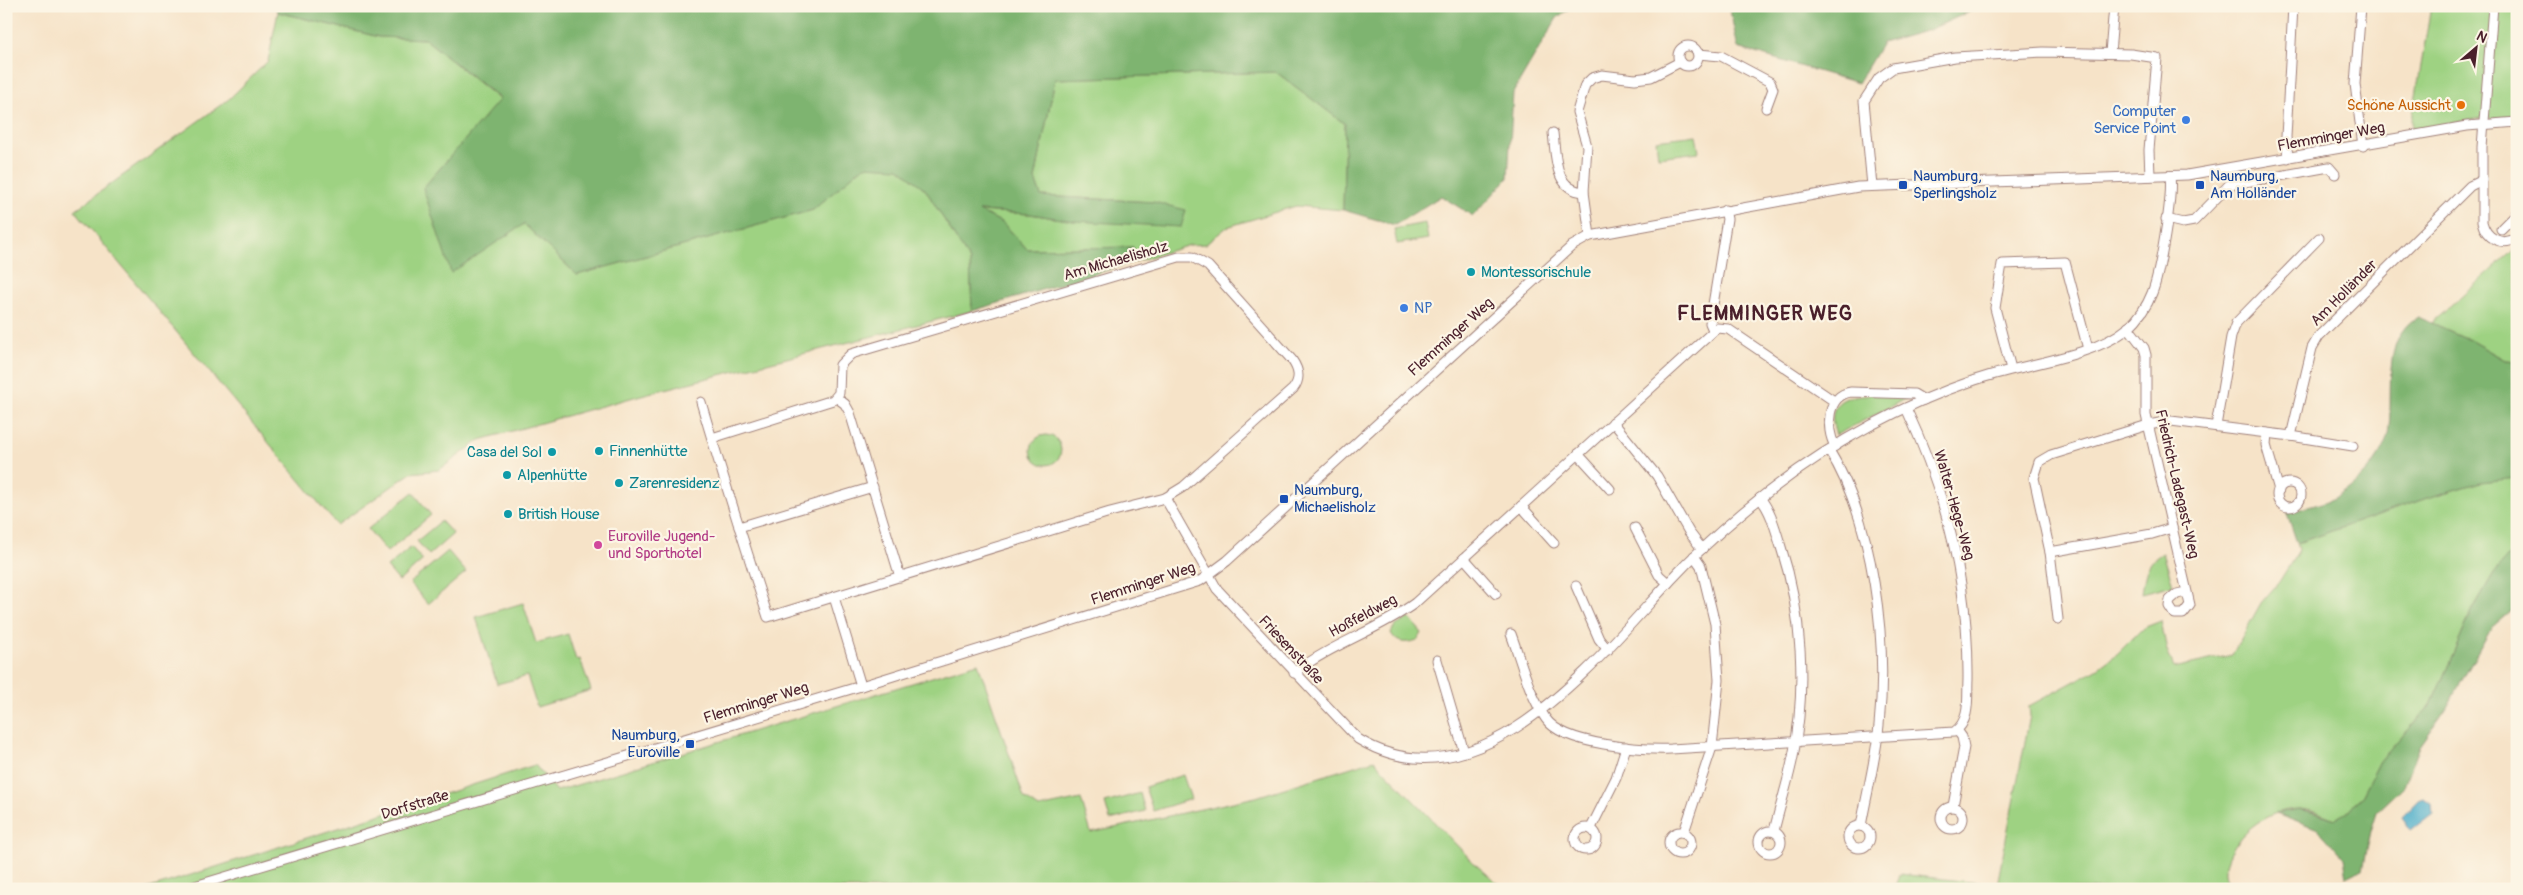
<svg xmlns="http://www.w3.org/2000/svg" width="2523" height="895" viewBox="0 0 2523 895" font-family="Pangolin,sans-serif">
  <rect width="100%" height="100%" fill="#fcf5e5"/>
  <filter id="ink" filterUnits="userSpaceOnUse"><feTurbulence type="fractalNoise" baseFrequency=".02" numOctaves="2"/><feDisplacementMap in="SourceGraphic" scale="10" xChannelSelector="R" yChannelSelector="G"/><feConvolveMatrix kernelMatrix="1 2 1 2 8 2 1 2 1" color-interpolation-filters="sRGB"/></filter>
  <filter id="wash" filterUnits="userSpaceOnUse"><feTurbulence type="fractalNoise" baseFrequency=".0096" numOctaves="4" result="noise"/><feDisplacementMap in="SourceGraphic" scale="20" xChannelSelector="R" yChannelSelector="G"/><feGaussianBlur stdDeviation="1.12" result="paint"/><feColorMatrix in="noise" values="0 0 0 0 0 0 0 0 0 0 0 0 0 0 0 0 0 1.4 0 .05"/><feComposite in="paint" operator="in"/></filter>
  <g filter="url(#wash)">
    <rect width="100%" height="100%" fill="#f6e3c8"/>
    <g fill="#9ed282" stroke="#747856">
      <path d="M 2431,6 L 2517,6 L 2517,117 L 2481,118 L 2412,131 L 2412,119 Z"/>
      <path d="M 278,12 L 379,37 L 425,39 L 500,100 L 423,188 L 524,224 L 577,275 L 813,210 L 864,165 L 899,168 L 925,189 L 970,261 L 972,311 L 645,394 L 480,440 L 439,470 L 411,473 L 337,525 L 75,210 L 229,99 L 268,61 Z"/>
      <path d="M 1276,72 L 1345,124 L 1343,210 L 1296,206 L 1227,227 L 1206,244 L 1190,245 L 1137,261 L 1133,247 L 1027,249 L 1003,223 L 977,211 L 1030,214 L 1074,221 L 1154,202 L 1041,196 L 1035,179 L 1055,79 Z"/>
      <path d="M 1696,135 L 1699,152 L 1658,157 L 1656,140 Z"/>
      <path d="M 1425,223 L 1428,239 L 1397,244 L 1394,229 Z"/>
      <path d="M 2517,247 L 2517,361 L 2505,360 L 2466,338 L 2432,323 Z"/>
      <path d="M 1907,395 L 1907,398 L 1836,435 C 1818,384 1876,396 1907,395 Z"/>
      <circle cx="1046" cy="450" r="15"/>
      <path d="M 2511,478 L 2517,478 L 2517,546 L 2494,573 L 2473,609 L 2431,705 L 2380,761 L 2363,794 L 2348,812 L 2336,819 C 2325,816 2311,809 2299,809 C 2266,809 2230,837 2224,870 C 2223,875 2227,883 2228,889 L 1887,889 L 1896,884 L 1899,874 L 1997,885 L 2030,716 L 2029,706 L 2097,669 L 2117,654 L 2143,628 L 2161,621 L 2167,651 L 2174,668 L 2232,655 L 2261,603 L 2279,582 L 2299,550 L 2297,543 L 2430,497 L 2480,482 Z"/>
      <path d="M 413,492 L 431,515 L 387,552 L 368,529 Z"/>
      <path d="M 441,521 L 453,534 L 429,555 L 417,541 Z"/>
      <path d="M 411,547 L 423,560 L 399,581 L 387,567 Z"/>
      <path d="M 448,551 L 466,572 L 428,604 L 410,583 Z"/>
      <path d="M 2163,553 L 2173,585 L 2142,593 C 2145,575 2146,562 2163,553 Z"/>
      <path d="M 523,603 L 536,643 L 568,634 L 576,660 L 580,659 L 591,690 L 537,707 L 527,676 L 497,684 L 476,617 Z"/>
      <path d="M 1409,618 L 1422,633 L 1418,640 C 1406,643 1398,645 1391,633 L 1394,627 Z"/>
      <path d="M 978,663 L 1024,798 L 1039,808 L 1081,799 L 1091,833 L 1256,797 L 1374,760 L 1476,865 L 1505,889 L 147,889 L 535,765 L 557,791 Z"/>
      <path d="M 1183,775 L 1191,799 L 1153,811 L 1145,787 Z"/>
      <path d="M 1140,793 L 1145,811 L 1110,820 L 1105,803 Z"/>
    </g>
    <g fill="#7eb470" stroke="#646a4e">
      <path d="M 274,6 L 1572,6 L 1557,18 L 1513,93 L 1508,178 L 1473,216 L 1441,196 L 1395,225 L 1343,210 L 1345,124 L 1276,72 L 1055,79 L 1035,179 L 1041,196 L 1154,202 L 1186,210 L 1181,227 L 1074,221 L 1030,214 L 979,211 L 1003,223 L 1027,249 L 1133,247 L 1137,261 L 972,311 L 970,261 L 925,189 L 899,168 L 864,166 L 813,210 L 577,275 L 524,224 L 451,273 L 423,188 L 500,99 L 425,39 L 379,37 L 278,12 Z"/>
      <path d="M 1729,6 L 1982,6 L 1929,30 L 1882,43 L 1858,83 L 1738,48 Z"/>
      <path d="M 2418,317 L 2466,338 L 2505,360 L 2517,361 L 2517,478 L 2480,482 L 2430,497 L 2297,543 L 2287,513 C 2303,508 2324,504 2338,496 C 2358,485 2383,457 2388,434 C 2395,397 2379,338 2418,317 Z"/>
      <path d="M 2517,546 L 2517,606 L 2492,627 L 2446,709 L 2420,746 L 2404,786 L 2377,812 L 2371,831 L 2363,869 L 2347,877 L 2344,858 L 2318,829 L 2276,813 L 2300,809 L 2336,819 L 2348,812 L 2363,794 L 2380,761 L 2431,705 L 2473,609 L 2494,573 Z"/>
    </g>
    <path fill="#4badca" stroke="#4a667a" d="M 2423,798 L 2432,803 L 2433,813 L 2411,830 L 2402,817 L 2418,800 Z"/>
  </g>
  <g filter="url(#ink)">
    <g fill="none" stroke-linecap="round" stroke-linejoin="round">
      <g stroke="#a0817a" stroke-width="11">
        <g id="street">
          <path d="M 2361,6 L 2355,84 L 2363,146"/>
          <path d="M 2493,6 L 2482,147 L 2482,222 C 2486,238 2501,247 2517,238"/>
          <circle cx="1688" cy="56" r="10"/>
          <path d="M 2110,53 L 2114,6"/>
          <path d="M 1698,54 L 1721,56 L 1770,82 L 1773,89 L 1766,108"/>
          <path d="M 1553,133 C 1556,156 1554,190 1584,192"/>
          <path d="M 2288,158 L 2286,137 L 2293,6"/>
          <path d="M 1872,186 L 1864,101 L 1879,78 L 1893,68 L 1955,57 L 2043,52 L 2131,54 L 2157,58 L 2149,150 L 2150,176"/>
          <path d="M 2166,219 L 2183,223 L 2194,221 L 2229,185 L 2329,167 L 2335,174"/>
          <path d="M 2501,229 L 2517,213"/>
          <path d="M 1590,236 L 1584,192 L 1587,146 L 1577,112 L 1585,85 L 1592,78 L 1602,75 L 1635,79 L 1651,77 L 1680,62"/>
          <path d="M 2128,327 L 2144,348 L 2146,355 L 2146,415 L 2190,605 L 2183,614 L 2174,614 L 2169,606 L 2170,600 L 2177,594 L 2186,592"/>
          <path d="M 1713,330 L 1710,323 L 1727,219 L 1725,210"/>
          <path d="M 2011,369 L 1995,308 L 2002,264 L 2065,262 L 2088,349"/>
          <path d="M 837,398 L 845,404 L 850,413 L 900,577"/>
          <path d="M 701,402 C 722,474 745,546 768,617 L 1110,512 L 1165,498 L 1183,487 L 1293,389 C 1301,379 1299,370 1292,360 L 1208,266 L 1192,257 L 1179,257 L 851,354 L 840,365 L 839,393 L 833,400 L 712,438"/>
          <path d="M 1613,422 L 1657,476 L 1689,532 L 1702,549"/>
          <path d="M 2216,426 L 2231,337 L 2236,323 L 2319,238"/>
          <path d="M 2267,433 L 2266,445 L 2279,490"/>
          <path d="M 2291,436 L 2353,446"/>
          <path d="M 1835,446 C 1825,428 1827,395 1851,392 L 1914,394 L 1924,400"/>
          <path d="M 1829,450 C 1874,523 1888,641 1879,725 C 1876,759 1867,792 1861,826"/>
          <path d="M 1578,454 L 1610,489"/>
          <circle cx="2289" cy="495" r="12"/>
          <path d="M 1165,498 L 1217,589 L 1358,739 C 1479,813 1598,658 1671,580 C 1693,556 1717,534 1742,513 C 1811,455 1890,409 1975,380 C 2020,364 2093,358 2128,328 C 2139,318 2147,306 2152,293 C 2160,273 2173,196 2170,176"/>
          <path d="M 1760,498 C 1771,511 1776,531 1781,547 C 1802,612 1807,689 1793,757 C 1788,782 1780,806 1774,831"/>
          <path d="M 1521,506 L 1554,543"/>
          <path d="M 739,527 L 873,487"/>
          <path d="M 1635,528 L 1659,575 L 1668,583"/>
          <path d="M 2050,552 L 2152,534 L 2172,528"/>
          <path d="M 1464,558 L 1496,594"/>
          <path d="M 1576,586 L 1599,639 L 1608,650"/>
          <path d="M 834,597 L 861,686"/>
          <path d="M 2058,619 L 2050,552 L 2034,478 L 2039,462 L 2051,455 L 2148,425 L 2171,421 L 2291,436 L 2312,348 L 2319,336 L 2470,186 L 2482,180"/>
          <path d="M 1511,634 C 1521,661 1529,695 1546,719 C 1564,745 1641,750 1671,749 L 1954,732 C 1971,721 1967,697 1968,680 C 1969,585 1946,493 1906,408"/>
          <path d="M 1437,660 L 1464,752"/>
          <path d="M 1294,673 C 1333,643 1377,631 1415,603 L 1717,328 L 1728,329 L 1834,401"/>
          <path d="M 1953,806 L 1964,747 L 1962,737 L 1957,730"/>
          <circle cx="1952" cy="818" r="11"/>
          <circle cx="1859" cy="837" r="11"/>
          <circle cx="1586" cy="839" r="11"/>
          <path d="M 1591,828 L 1616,778 L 1626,747"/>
          <circle cx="1770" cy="842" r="11"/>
          <circle cx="1680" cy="843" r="11"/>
          <path d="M 1684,832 L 1712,747 L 1719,680 L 1715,624 L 1701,566 L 1694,556"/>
          <path d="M 185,889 L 861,686 L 1200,581 L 1227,561 L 1572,246 L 1590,236 L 1858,187 L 2187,175 L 2467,126 L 2517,122"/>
        </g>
      </g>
      <use href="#street" stroke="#fff" stroke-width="9"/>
    </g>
  </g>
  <circle fill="#e8710a" stroke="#fcf5e5" stroke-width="2" cx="2461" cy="105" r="5"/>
  <g fill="#3f7fe0" stroke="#fcf5e5" stroke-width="2">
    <circle cx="2186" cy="120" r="5"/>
    <circle cx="1404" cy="308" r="5"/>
  </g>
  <g fill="#1a4fb4" stroke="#fcf5e5" stroke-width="2">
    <rect x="1898" y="180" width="10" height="10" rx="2.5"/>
    <rect x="2195" y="180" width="10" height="10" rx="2.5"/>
    <rect x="1279" y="494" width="10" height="10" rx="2.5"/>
    <rect x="685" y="739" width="10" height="10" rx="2.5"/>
  </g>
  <g fill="#0f9aa8" stroke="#fcf5e5" stroke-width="2">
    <circle cx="1471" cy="272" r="5"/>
    <circle cx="599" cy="451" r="5"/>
    <circle cx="552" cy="452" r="5"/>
    <circle cx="507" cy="475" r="5"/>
    <circle cx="619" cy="483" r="5"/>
    <circle cx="508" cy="514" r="5"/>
  </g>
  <circle fill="#d1479c" stroke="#fcf5e5" stroke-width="2" cx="598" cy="545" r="5"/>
  <g text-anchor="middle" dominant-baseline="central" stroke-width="4.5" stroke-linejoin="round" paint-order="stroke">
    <g font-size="15" fill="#c56008" stroke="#fcf5e5" text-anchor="end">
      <text x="2451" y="105">Schöne Aussicht</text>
    </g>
    <g font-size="15" fill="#366cbe" stroke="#fcf5e5" text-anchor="end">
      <text x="2176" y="111">Computer<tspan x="2176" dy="17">Service Point</tspan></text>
      <text x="1414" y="308" text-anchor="start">NP</text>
    </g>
    <g font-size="15" fill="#4a1f2b" stroke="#fcf5e5">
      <text transform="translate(2331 137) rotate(-10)">Flemminger Weg</text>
      <text transform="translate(1116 261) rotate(-16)">Am Michaelisholz</text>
      <text transform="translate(2344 293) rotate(-45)">Am Holländer</text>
      <text transform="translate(1451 337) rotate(-42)">Flemminger Weg</text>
      <text transform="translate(2177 484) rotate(77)">Friedrich-Ladegast-Weg</text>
      <text transform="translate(1954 505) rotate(74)">Walter-Hege-Weg</text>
      <text transform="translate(1143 584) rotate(-18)">Flemminger Weg</text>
      <text transform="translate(1363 616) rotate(-28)">Hoßfeldweg</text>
      <text transform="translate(1291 650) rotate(47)">Friesenstraße</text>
      <text transform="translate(756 703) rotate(-17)">Flemminger Weg</text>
      <text transform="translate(415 805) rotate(-17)">Dorfstraße</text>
    </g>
    <g font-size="15" fill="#164399" stroke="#fcf5e5" text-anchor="start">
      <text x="1913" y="176">Naumburg,<tspan x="1913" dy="17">Sperlingsholz</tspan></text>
      <text x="2210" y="176">Naumburg,<tspan x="2210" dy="17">Am Holländer</tspan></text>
      <text x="1294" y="490">Naumburg,<tspan x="1294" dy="17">Michaelisholz</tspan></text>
      <text x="680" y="735" text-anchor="end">Naumburg,<tspan x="680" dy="17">Euroville</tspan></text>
    </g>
    <g font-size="15" fill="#0d838f" stroke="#fcf5e5" text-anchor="start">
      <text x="1481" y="272">Montessorischule</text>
      <text x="609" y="451">Finnenhütte</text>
      <text x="542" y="452" text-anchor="end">Casa del Sol</text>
      <text x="517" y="475">Alpenhütte</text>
      <text x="629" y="483">Zarenresidenz</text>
      <text x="518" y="514">British House</text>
    </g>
    <g font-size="15" fill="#b23c85" stroke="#fcf5e5" text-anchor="start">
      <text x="608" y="536">Euroville Jugend-<tspan x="608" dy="17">und Sporthotel</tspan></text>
    </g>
    <g font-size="20" font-weight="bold" letter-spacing="1" fill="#4a1f2b" stroke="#fcf5e5">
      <text x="1765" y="313">FLEMMINGER WEG</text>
    </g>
  </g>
  <rect width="2523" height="895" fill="none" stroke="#fcf5e5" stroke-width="25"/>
  <g transform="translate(2476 48) rotate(28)" stroke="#fcf5e5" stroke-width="4" paint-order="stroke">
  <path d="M0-4L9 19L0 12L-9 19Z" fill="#4a1f2b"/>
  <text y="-8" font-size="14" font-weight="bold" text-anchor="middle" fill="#4a1f2b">N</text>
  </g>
</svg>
